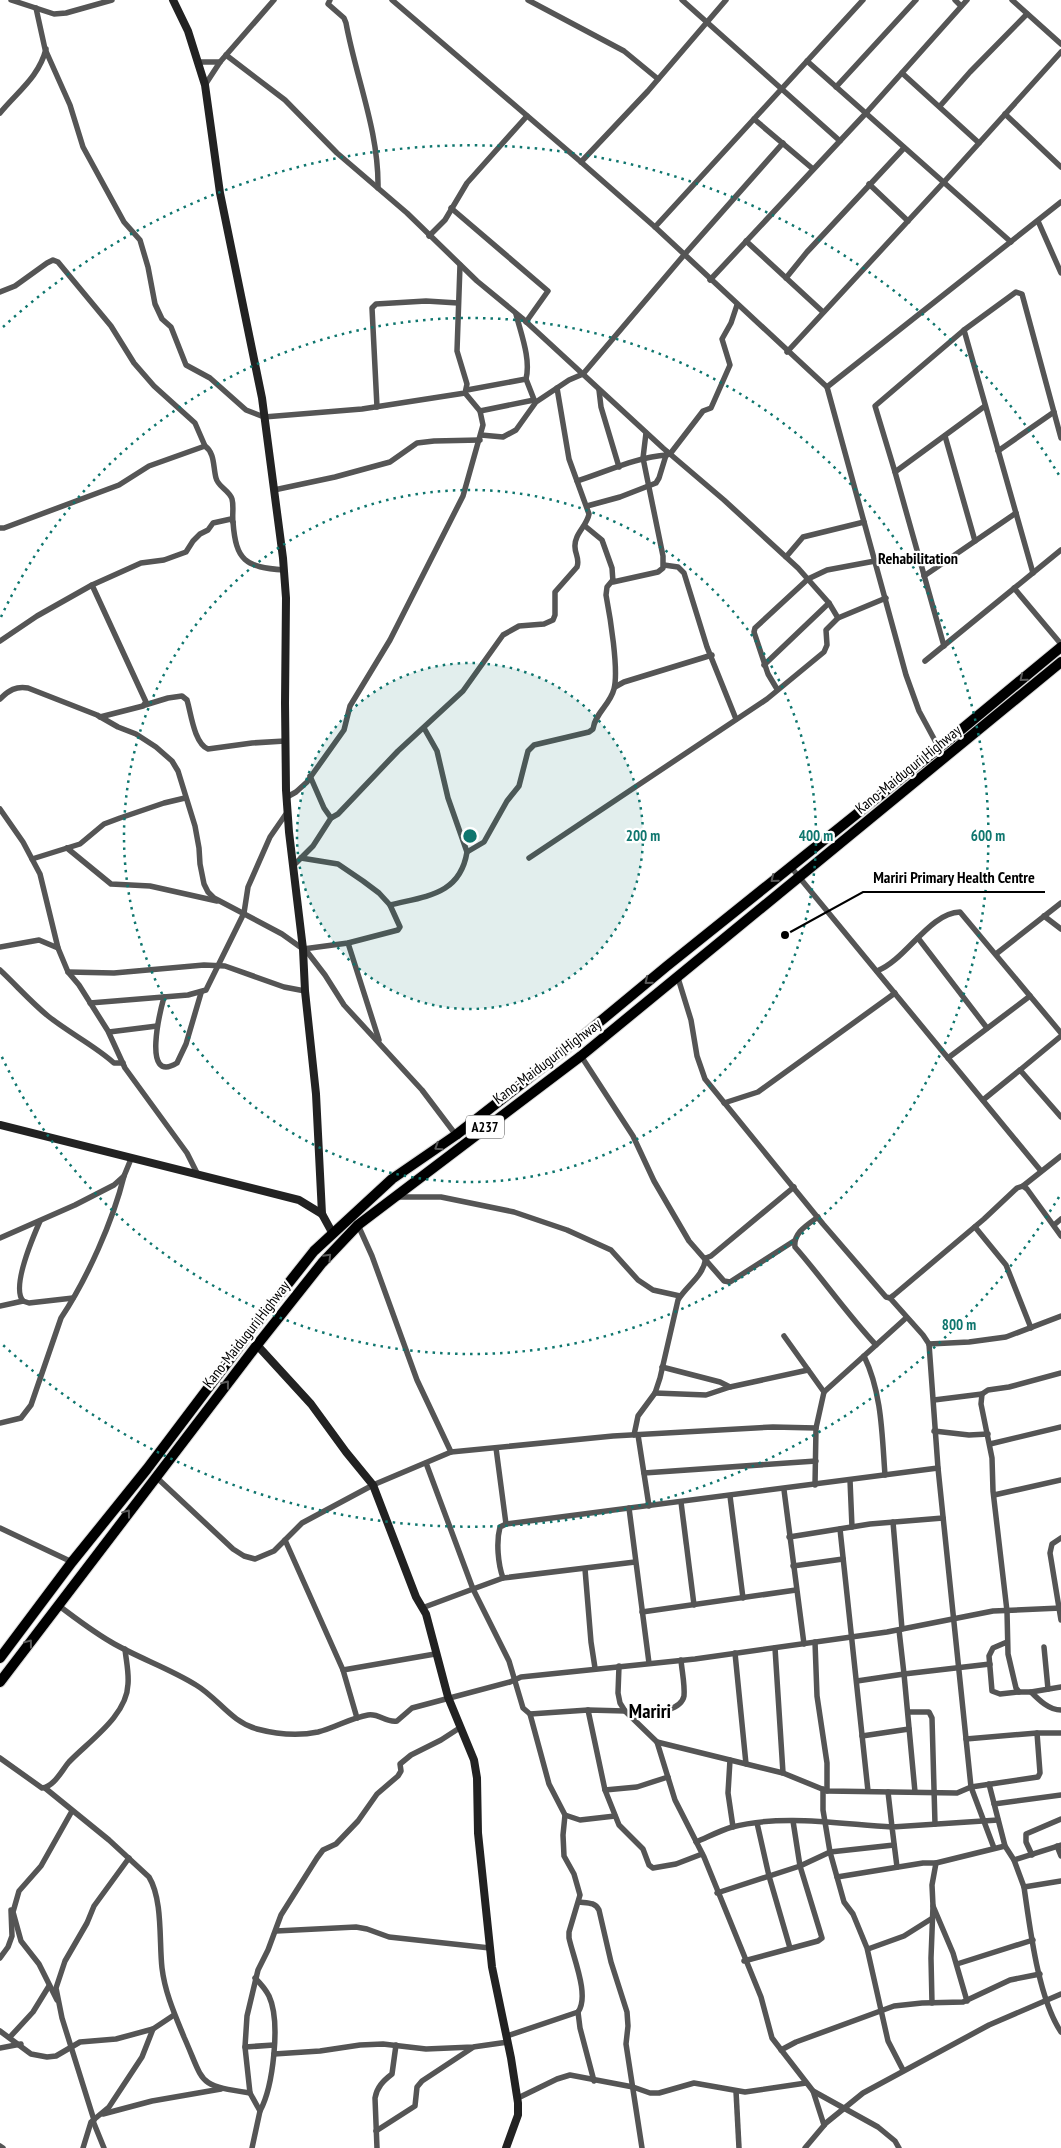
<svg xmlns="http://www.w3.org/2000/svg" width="1061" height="2148" viewBox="0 0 1061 2148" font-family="'PT Sans Narrow',sans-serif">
  <rect width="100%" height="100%" fill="#fff"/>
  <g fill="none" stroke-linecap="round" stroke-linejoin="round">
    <g stroke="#dbdbdb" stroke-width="12">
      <g id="highway">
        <path d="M 0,1658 L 72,1562 L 147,1469 L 261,1318 L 314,1251 L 392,1179 L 456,1135 L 579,1039 L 667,966 L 939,748 L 1061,647"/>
        <path d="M 0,1682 L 257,1345 L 322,1263 L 358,1225 L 581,1056 L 1061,662"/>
      </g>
    </g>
    <g stroke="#555" stroke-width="5.5">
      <path d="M 11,0 L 54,14 L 66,13 L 112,0"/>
      <path d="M 330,0 L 328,4 L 344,18 L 346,23 C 356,78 379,131 378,188"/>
      <path d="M 392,0 L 581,162 L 655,227"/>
      <path d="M 528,0 L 624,51 L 658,79"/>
      <path d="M 682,0 L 840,141"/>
      <path d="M 955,0 L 961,6"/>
      <path d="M 1012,0 L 1061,44"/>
      <path d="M 36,8 L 45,49 L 70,105 L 83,147 L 124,222 L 140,240 L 148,267 L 155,304 L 162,319 L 171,327 L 186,365 L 210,378 L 246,410 L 264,417 L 362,409 L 465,393 L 467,384 L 457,351 L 460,265"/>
      <path d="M 226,55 L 285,100 L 337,153 L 407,213 L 477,281 L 522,318 L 663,448 L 724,500 L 798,568 L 829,603 L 838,618"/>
      <path d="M 807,61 L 1011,242"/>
      <path d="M 199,62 L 220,62"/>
      <path d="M 902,73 L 979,143"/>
      <path d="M 205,85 L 220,62 L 274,0"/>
      <path d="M 836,87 L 916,0"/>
      <path d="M 940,106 L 970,72 L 1027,14"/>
      <path d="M 0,113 C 17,92 39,77 46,49"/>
      <path d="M 1005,114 L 1061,167"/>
      <path d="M 754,119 L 813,169"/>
      <path d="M 581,162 L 648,91 L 726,0"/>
      <path d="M 869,184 L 908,221"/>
      <path d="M 451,208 L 548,291 L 526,322"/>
      <path d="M 1038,221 L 1061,273"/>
      <path d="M 429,236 L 445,220 L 467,183 L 527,116"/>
      <path d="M 746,241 L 823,312"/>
      <path d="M 786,278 L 807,252 L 904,148"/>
      <path d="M 710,280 L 867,112 L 967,0"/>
      <path d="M 0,292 L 15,286 L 47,263 L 53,260 L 58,262 L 111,326 L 134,363 L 154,386 L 195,423 L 205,446"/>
      <path d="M 964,330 L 875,406 L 895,472 L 985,406"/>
      <path d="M 787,352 L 944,182 L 1061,52"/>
      <path d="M 526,379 L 535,402"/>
      <path d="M 827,387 L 655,227 L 863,0"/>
      <path d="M 467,390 L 526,379 C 531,359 521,334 516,314"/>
      <path d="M 599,390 L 601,407 L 619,467"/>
      <path d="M 377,407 L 372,308 L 376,304 L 426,301 L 458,303"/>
      <path d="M 480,411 L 534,400"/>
      <path d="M 481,435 L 503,437 L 516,430 L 536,402 L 569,380 L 583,374 L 684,255 L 783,143"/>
      <path d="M 945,436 L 975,541"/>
      <path d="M 998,451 L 1054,412"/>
      <path d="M 670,454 L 703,411 L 711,408 L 730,365 L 722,339 L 731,323 L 737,305"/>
      <path d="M 895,472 L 944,646"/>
      <path d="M 577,481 C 606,472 636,457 667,455"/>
      <path d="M 274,490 L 335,477 L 390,462 L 417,443 L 434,441 L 480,440"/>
      <path d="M 587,506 L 620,497 L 656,483 L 659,478 L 667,452"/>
      <path d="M 585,526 L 602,540 L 612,568 L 613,582 L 658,572 L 663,568 L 663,556 L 643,458 L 646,433"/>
      <path d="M 0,528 L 4,528 L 119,485 L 149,466 L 205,446 C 215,453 213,467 216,478 C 218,487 229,490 232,499 C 234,506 232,515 233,522 C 236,561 245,567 284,570"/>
      <path d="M 786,557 L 803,537 L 864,522"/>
      <path d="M 664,565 L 678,567 L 684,573 L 707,647 L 736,719"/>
      <path d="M 1033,573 L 964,330 L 1016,292 L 1022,294 L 1061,438"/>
      <path d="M 924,576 L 1016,513"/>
      <path d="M 92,585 L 146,702 L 143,706 L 100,717"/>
      <path d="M 1014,588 L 1061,644"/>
      <path d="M 0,641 L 37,616 L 92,585 L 141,563 L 164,560 L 186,552 L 193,541 L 200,534 L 208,530 L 213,523 L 231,519 L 233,522"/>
      <path d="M 925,661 L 1061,550"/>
      <path d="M 764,665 L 829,603"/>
      <path d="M 615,687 L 624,682 L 712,655"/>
      <path d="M 777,689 L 768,674 L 754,632 L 755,628 L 808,579 L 827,570 L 875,561"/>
      <path d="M 0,699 C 9,690 16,686 28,688 L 97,715 L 118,727 L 136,734 L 156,747 L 172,761 L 178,771 L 195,826 L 199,848 L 200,864 L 204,884 L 208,892 L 214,898 L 282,934 L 303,949 L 348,943 L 398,930 L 400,927 L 390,905 L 379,893 L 363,881 L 338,864 L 301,858"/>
      <path d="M 145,705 L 168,698 L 182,696 L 187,700 C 191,713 194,743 208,749 L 252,743 L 285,741"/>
      <path d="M 939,748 L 919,711 L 906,675 L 827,387 L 1061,202"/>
      <path d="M 310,776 L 324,808 L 331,818"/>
      <path d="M 287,797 L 296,792 L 307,782 L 344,730 L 350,706 L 390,640 L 463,496 L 483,425 L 480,411 L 465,393"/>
      <path d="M 0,809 L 23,842 L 40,874 L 58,948 L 68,972 L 79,985 L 108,1031 L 125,1068 L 187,1153 L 198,1175"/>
      <path d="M 67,848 L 111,884 L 150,886 L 217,901"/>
      <path d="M 467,852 L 484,842 L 507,801 L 519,786 L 528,751 L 534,745 L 589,732 L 593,729 C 595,713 610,705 614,689 C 619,670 610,616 606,595 L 607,587 L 612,581"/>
      <path d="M 529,858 L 767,699 L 824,652 L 827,645 L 826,630 L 838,618 L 886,598"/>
      <path d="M 32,859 L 80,844 L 104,824 L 120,818 L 164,803 L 185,798"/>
      <path d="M 293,866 L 313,846 L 331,818 L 338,814 L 398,751 L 463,691 L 503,635 L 519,626 L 544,624 L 553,620 L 555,615 L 555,592 L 577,567 C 580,559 575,554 575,547 C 574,534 587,526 589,514 L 569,459 L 557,388"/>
      <path d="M 790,866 L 1041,1171"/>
      <path d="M 390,905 C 426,896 460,895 467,852 L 448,798 L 437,751 L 424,728"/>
      <path d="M 1044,916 L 1061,929"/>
      <path d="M 918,938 L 987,1028"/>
      <path d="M 348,943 L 379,1040"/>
      <path d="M 0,947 L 39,940 L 58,948"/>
      <path d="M 305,949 L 325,975 L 344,1005 L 422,1090 L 456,1135"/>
      <path d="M 996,954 L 1061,903"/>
      <path d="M 0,970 C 16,985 31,1002 48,1016 C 69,1033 94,1045 114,1063 L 123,1063"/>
      <path d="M 877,971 C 906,960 929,913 960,912 L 1061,1033"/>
      <path d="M 68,972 L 114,973 L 204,965 L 225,966 L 284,987 L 305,991"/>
      <path d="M 678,978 L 691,1020 L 697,1056 L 705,1079 L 823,1224 L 886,1297 L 890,1298 L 894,1295 L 984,1219 L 1017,1188 L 1023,1186 L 1027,1189 L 1061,1236"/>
      <path d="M 164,997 C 161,1008 141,1085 177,1063 L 186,1044 L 201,993"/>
      <path d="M 90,1003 L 188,995 L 206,990 L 244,913 L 248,887 L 270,837 L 288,811"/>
      <path d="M 109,1032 L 157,1026"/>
      <path d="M 581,1056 L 633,1136 L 654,1181 L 689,1241 L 724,1281 L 730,1282 L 794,1241"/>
      <path d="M 948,1058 L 1030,996"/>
      <path d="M 1020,1070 L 1061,1036"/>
      <path d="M 983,1100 L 1020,1070 L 1061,1117"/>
      <path d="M 724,1103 L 758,1092 L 895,993"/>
      <path d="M 1023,1186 L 1061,1156"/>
      <path d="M 395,1197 L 441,1197 L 514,1212 L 567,1230 L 611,1250 L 638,1280 L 653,1290 L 680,1296"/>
      <path d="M 818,1217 C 807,1225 793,1233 795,1247 C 823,1279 847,1314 876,1345"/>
      <path d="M 358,1225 L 372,1256 L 417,1380 L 451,1452"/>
      <path d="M 1054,1225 L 1061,1219"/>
      <path d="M 975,1227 L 1006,1265 L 1031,1328"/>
      <path d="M 0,1238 L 75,1205 L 114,1185 L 124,1176 L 131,1159"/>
      <path d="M 706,1258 L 711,1256 L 794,1187"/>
      <path d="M 890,1298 L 923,1335 L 929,1344 L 938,1468 L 971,1787 L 994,1848"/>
      <path d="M 23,1301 C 11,1287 33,1237 40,1221"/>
      <path d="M 0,1306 L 23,1301 L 29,1303 L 73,1298"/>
      <path d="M 784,1336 L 824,1392"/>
      <path d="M 929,1344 L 969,1342 L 1006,1337 L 1061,1316"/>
      <path d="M 864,1356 C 882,1393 882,1435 885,1475"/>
      <path d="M 662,1367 L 720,1382 L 730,1387 L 808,1370"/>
      <path d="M 1061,1373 L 1009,1387 L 988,1390 L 982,1394 L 981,1404 L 992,1458 L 993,1491 L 1007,1611 L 1008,1654 L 1016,1688 L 1019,1692 L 1031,1692 C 1039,1700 1049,1710 1061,1710"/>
      <path d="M 655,1393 L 706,1395 L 730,1387"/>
      <path d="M 934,1400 L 982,1394"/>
      <path d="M 0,1423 L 21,1418 L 31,1405 L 61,1318 C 87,1279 113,1221 124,1176"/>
      <path d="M 934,1431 L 969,1435 L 988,1434"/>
      <path d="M 634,1435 L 638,1416 L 655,1393 L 660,1378 L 678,1300 C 687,1285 703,1277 706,1258"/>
      <path d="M 638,1435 L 649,1506"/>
      <path d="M 990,1444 L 1061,1427"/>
      <path d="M 496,1448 L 506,1524"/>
      <path d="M 426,1463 L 473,1589 L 503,1578 L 635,1562"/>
      <path d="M 644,1473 L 816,1461"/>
      <path d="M 155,1476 L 233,1549 L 244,1556 L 255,1559 L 274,1551 L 302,1523 L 373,1485 L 451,1452 L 613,1436 L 773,1427 L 816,1428 L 824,1392 L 906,1318"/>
      <path d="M 850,1480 L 852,1527"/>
      <path d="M 815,1485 L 816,1428"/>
      <path d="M 784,1490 L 804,1644"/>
      <path d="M 994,1495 L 1061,1480"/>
      <path d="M 730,1496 L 743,1598"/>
      <path d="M 681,1502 L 694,1605"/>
      <path d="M 629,1508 L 649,1663"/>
      <path d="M 893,1522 L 902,1629"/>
      <path d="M 0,1528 L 72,1562"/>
      <path d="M 840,1529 L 868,1791"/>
      <path d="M 789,1537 L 870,1524 L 943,1518"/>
      <path d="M 1061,1538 L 1052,1544 L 1050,1553 L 1061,1620"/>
      <path d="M 285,1540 L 343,1670 L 357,1718"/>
      <path d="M 793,1566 L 843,1559"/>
      <path d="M 585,1569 L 591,1642 L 595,1668"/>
      <path d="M 503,1578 C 498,1564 496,1542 500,1527 L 506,1524 L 938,1468"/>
      <path d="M 58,1605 C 75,1618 92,1631 111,1642 C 138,1658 169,1668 196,1685 C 218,1698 231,1722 257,1729 C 276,1734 299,1736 318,1732 C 335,1728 350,1718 368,1715 C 379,1713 386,1723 397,1721 L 412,1708 L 510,1682 L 521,1677 L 695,1659 L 887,1632 L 993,1611 L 1061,1608"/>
      <path d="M 422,1608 L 473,1589 L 509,1661 L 523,1708 L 530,1714 L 588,1710 L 625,1711"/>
      <path d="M 642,1612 L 796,1590"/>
      <path d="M 899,1630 L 904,1674 L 990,1664"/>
      <path d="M 815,1642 L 817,1696 L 827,1763 L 827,1791"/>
      <path d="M 1007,1642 L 993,1648 L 989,1656 L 992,1691 L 1000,1694 L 1019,1692"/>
      <path d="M 1044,1647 L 1048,1689"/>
      <path d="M 775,1648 L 783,1773"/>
      <path d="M 735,1653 L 746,1764"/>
      <path d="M 619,1666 L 618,1693 L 620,1703 L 625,1711 L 657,1742 L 675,1800 L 704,1857 L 761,1997 L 772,2038 L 813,2091 L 878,2127 L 895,2141 L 899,2148"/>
      <path d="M 343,1670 L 435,1654"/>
      <path d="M 857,1681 L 904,1674 L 915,1792"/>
      <path d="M 1031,1692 L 1061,1687"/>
      <path d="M 588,1710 L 605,1790 L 637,1787 L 668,1777"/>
      <path d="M 908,1712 L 929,1712 L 932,1718 L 935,1824"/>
      <path d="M 530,1714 L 549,1784 L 565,1815 L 580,1820 L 615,1816"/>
      <path d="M 631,1717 C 645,1714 681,1713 684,1696 C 685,1685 682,1672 681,1660"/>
      <path d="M 862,1736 L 909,1729"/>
      <path d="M 966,1739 L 1037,1733 L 1061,1733"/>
      <path d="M 657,1742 L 783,1773 L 827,1791 L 957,1793 L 971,1787 L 1038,1777 L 1040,1773 L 1037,1733"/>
      <path d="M 0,1758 L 42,1788 C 54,1787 62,1770 69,1762 C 89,1741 127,1716 128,1684 C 129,1672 126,1660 125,1649"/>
      <path d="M 730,1760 L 728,1793 L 733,1827"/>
      <path d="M 989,1784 L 1005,1846 L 1014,1860 L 1024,1887 L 1061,1881"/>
      <path d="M 45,1788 L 109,1840 L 149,1877 C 163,1900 159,1942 162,1968 C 165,1993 175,2015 184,2037 C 205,2084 196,2085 250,2093"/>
      <path d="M 823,1789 L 823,1810 L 830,1852 L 844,1902 L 853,1914 L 867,1948 L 888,2041 L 903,2070"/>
      <path d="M 605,1790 L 619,1825 L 643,1849 L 649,1865 L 653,1868 L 676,1864 L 702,1854"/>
      <path d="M 994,1804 L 1061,1795"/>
      <path d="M 793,1821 L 800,1866 L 830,1852 L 894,1845"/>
      <path d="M 757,1823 L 769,1876 L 790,1948"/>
      <path d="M 696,1842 C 708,1837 719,1831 732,1827 C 782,1814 840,1824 892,1827 L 888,1792"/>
      <path d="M 1057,1846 L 1061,1856"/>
      <path d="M 1032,1855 L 1026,1842 L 1026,1834 L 1061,1819"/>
      <path d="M 1014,1860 L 1061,1845"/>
      <path d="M 936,1863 L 932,1885 L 933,1906 L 953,1953 L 967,2001"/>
      <path d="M 897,1867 L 892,1827 L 998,1820"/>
      <path d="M 837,1877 L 923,1863 L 936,1863 L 1005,1846"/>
      <path d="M 1024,1887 C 1030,1928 1038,1998 1061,2032"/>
      <path d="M 717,1893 L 800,1866 L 822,1938 L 818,1941 L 744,1961"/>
      <path d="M 579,1902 C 588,1903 595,1902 599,1910 L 611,1962 L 627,2012 L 628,2026 L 626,2044 L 642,2148"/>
      <path d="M 276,1931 L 356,1927 L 367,1929 L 389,1937 L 490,1948"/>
      <path d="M 868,1949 L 904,1936 L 931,1919"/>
      <path d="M 0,1958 L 8,1947 L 12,1936 L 11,1910"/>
      <path d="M 957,1964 L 1033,1940"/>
      <path d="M 255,1978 C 260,1983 266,1990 269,1996 C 281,2022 273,2087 260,2111"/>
      <path d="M 57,2000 L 39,1964 L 21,1941 L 13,1912 L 19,1891 L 41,1866 L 72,1811"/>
      <path d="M 932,2003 L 931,1958 L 933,1906"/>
      <path d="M 578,2012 L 580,2028 L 594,2081"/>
      <path d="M 0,2031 L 31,2054 L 47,2057 L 56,2056 L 80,2042 L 116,2039 L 153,2029"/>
      <path d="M 507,2036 L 578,2012 C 590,1996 573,1957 569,1938 L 569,1932 L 580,1895 L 574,1874 L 564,1856 L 563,1835 L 565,1815"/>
      <path d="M 10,2037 L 33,2012 L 49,1986"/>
      <path d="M 245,2047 L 274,2045"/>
      <path d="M 0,2048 L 21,2044"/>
      <path d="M 781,2050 L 796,2042 L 894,2006 L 922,2003 L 963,2002 L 1010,1980 L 1040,1974"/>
      <path d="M 274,2054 L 320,2051 L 360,2045 L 383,2044 L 426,2049 L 473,2047 L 508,2042"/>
      <path d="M 736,2091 L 739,2148"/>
      <path d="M 813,2091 L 824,2125"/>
      <path d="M 518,2098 L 557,2079 L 570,2075 L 633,2087 L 650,2093 L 659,2093 L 694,2083 L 745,2092 L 806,2083"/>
      <path d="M 103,2114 L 152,2101 L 221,2089"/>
      <path d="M 94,2120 L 62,2018 L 56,1988 L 65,1961 L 87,1923 L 94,1906 L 129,1858"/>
      <path d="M 93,2121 L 104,2148"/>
      <path d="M 376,2131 L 415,2106 L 417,2087 L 422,2081 L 472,2048"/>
      <path d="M 0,2146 L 3,2148"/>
      <path d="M 83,2148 L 91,2122 L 109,2107 L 142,2057 L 153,2029 L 174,2015"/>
      <path d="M 252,2148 L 260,2111 L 250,2093 L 245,2047 L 247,2016 L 258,1970 L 268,1950 L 281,1915 L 317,1858 L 323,1850 L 336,1844 L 358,1821 L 377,1794 L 398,1776 L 401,1771 L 400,1764 L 411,1755 L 441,1740 L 461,1727"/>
      <path d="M 377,2148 L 375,2098 C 377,2087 383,2081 392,2074 L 396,2045"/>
      <path d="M 805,2148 L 826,2123 L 863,2093 L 989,2025 L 1061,1994"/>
    </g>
    <g stroke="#222" stroke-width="8">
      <path d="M 173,0 L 188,31 L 205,85 L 220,193 L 262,398 L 283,558 L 286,598 L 285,703 L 286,790 L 289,832 L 303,949 L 305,991 L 316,1094 L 322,1214 L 333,1234"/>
      <path d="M 0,1125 L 299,1200 L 322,1214"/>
      <path d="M 257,1345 L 311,1404 L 346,1452 L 373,1485 L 416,1597 L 426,1614 L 448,1697 L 474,1760 L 477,1778 L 478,1833 L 492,1967 L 511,2058 L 518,2103 L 518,2115 L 506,2148"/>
    </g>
    <use href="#highway" stroke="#000" stroke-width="10"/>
  </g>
  <defs><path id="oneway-chevron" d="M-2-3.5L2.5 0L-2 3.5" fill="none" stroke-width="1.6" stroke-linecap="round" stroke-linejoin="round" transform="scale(1.25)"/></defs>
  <g stroke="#595959">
    <use href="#oneway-chevron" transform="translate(1023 678) rotate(141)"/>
    <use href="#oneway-chevron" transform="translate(774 879) rotate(141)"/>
    <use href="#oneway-chevron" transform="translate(648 981) rotate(140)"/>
    <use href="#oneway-chevron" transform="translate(438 1147) rotate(147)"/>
    <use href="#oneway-chevron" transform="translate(328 1257) rotate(-46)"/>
    <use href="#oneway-chevron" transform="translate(226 1384) rotate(-52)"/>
    <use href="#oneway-chevron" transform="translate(127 1513) rotate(-53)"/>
    <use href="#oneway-chevron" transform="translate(29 1643) rotate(-53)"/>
  </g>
  <circle cx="470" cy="836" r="173" fill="#0f766e" fill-opacity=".12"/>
  <g fill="none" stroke="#0f766e" stroke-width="2.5" stroke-dasharray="2.5 5">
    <circle cx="470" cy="836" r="173"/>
    <circle cx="470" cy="836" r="346"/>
    <path d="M1 617A518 518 0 1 1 1 1055"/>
    <path d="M1059 1197A691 691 0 0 1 3 1345M3 327A691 691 0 0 1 1059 475"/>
  </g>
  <g text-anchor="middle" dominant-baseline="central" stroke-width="4.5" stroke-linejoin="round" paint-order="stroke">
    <rect fill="#fff" stroke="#4c4c4c" stroke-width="1" x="466" y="1115.5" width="38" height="23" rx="4"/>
    <g font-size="14" font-weight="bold" fill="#000">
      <text x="485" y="1127">A237</text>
    </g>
    <g font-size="15" fill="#000" stroke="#fff">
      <text transform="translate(908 769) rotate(-39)">Kano-Maiduguri Highway</text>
      <text transform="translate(547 1061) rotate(-37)">Kano-Maiduguri Highway</text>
      <text transform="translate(246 1334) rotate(-52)">Kano-Maiduguri Highway</text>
    </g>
    <g font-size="16" font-weight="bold" fill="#000" stroke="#fff">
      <text x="918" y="558">Rehabilitation</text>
    </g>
    <g font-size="20" font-weight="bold" fill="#000" stroke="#fff">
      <text x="650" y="1711">Mariri</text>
    </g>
  </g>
  <circle cx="470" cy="836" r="8" fill="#0f766e" stroke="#fff" stroke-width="2.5"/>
  <g font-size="15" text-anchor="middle" font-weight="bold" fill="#0f766e" stroke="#fff" stroke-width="4.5" stroke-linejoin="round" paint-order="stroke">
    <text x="643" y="841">200 m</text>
    <text x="816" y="841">400 m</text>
    <text x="988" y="841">600 m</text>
    <text x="959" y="1330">800 m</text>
  </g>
  <path fill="none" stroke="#000" stroke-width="2" d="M785 935L863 892H1045"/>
  <circle fill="#000" stroke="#fff" stroke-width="2" cx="785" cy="935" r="5"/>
  <g font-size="16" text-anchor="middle" font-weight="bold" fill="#000" stroke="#fff" stroke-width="4.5" stroke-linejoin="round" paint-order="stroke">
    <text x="954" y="883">Mariri Primary Health Centre</text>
  </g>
</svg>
